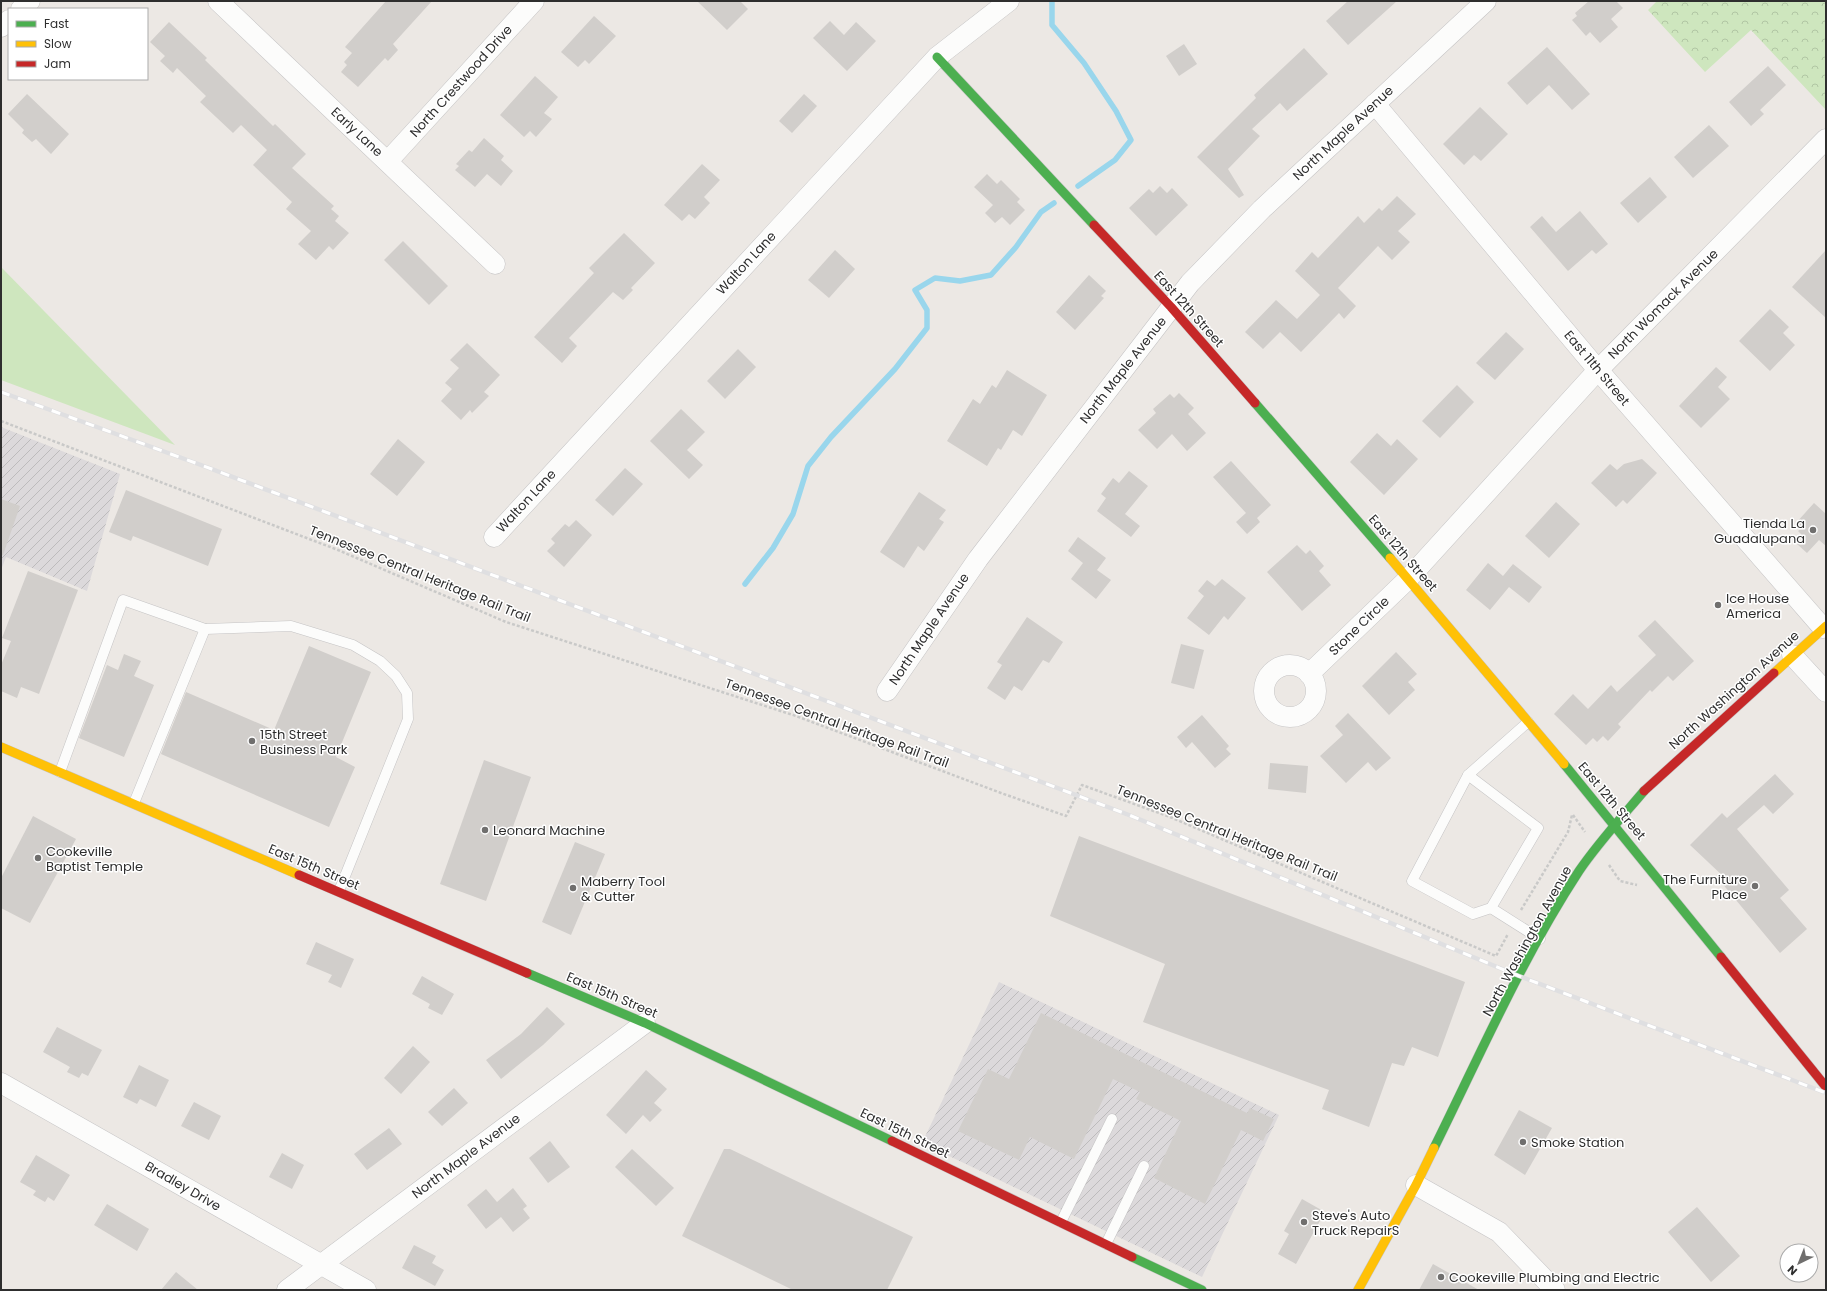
<svg xmlns="http://www.w3.org/2000/svg" width="1827" height="1291" viewBox="0 0 1827 1291" font-family="Poppins,sans-serif">
  <defs>
    <pattern id="industrial-furrows" width="10" height="10" patternUnits="userSpaceOnUse"><rect width="10" height="10" fill="#dcd9db"/><path d="M-1 1l2-2M0 10L10 0M9 11l2-2" fill="none" stroke="#bdbbbc"/></pattern>
    <pattern id="forest-crowns" width="20" height="18" patternUnits="userSpaceOnUse"><rect width="20" height="18" fill="#cee6be"/><path d="M2 6a3 3 0 1 1 6 0M12 15a3 3 0 1 1 6 0" fill="none" stroke="#b1c6a4"/></pattern>
  </defs>
  <rect width="100%" height="100%" fill="#ece8e4"/>
  <g fill="url(#industrial-furrows)">
    <path d="M 1,427 L 120,474 L 87,591 L 6,557 L 1,570 Z"/>
    <path d="M 999,982 L 1279,1115 L 1202,1277 L 922,1143 Z"/>
  </g>
  <path fill="url(#forest-crowns)" d="M 1657,1 L 1826,1 L 1826,110 L 1751,30 L 1705,72 L 1648,10 Z"/>
  <path fill="#cee6be" d="M 1,267 L 175,445 L 1,380 Z"/>
  <g fill="none" stroke-linecap="round" stroke-linejoin="round">
    <g stroke="#99d6ec" stroke-width="5.5">
      <path d="M 1052,1 L 1052,25 L 1084,63 L 1116,111 L 1131,140 L 1115,160 L 1078,186"/>
      <path d="M 745,584 L 773,548 L 793,514 L 808,466 L 831,437 L 895,369 L 927,328 L 927,310 L 915,290 L 935,278 L 960,281 L 991,275 L 1016,247 L 1041,212 L 1054,203"/>
    </g>
  </g>
  <g fill="#d1cecb">
    <path d="M 386,1 L 432,1 L 393,44 L 398,50 L 388,61 L 385,58 L 358,87 L 341,72 L 347,65 L 344,62 L 352,53 L 345,47 Z"/>
    <path d="M 697,1 L 740,1 L 748,9 L 727,30 Z"/>
    <path d="M 1348,1 L 1397,1 L 1348,45 L 1326,21 Z"/>
    <path d="M 1589,1 L 1616,1 L 1623,8 L 1611,19 L 1618,27 L 1600,43 L 1590,32 L 1586,36 L 1572,20 L 1577,16 L 1575,13 Z"/>
    <path d="M 594,16 L 616,36 L 589,64 L 585,60 L 578,67 L 561,52 Z"/>
    <path d="M 830,21 L 844,35 L 856,22 L 876,41 L 847,71 L 813,38 Z"/>
    <path d="M 169,22 L 207,58 L 205,60 L 273,126 L 275,124 L 306,154 L 292,168 L 334,206 L 331,209 L 339,216 L 335,221 L 349,233 L 333,250 L 329,246 L 316,260 L 298,244 L 311,231 L 286,209 L 292,202 L 253,165 L 267,150 L 241,125 L 233,133 L 200,102 L 206,96 L 177,68 L 173,73 L 160,61 L 165,56 L 150,42 Z"/>
    <path d="M 1184,44 L 1197,64 L 1179,76 L 1166,56 Z"/>
    <path d="M 1547,47 L 1590,94 L 1572,110 L 1549,85 L 1527,105 L 1507,83 Z"/>
    <path d="M 1304,48 L 1328,74 L 1287,111 L 1280,103 L 1252,129 L 1260,136 L 1228,169 L 1244,195 L 1239,198 L 1197,157 L 1256,98 L 1254,95 Z"/>
    <path d="M 1768,66 L 1786,85 L 1760,110 L 1764,114 L 1751,126 L 1729,102 Z"/>
    <path d="M 535,76 L 558,97 L 544,113 L 552,119 L 536,137 L 530,131 L 524,137 L 500,115 Z"/>
    <path d="M 27,94 L 69,134 L 51,154 L 36,139 L 32,142 L 22,133 L 24,130 L 8,114 Z"/>
    <path d="M 804,94 L 817,106 L 792,133 L 779,121 Z"/>
    <path d="M 1480,107 L 1508,134 L 1481,161 L 1474,155 L 1464,165 L 1443,144 Z"/>
    <path d="M 1709,125 L 1729,146 L 1693,178 L 1674,157 Z"/>
    <path d="M 484,138 L 504,156 L 501,160 L 513,171 L 501,186 L 487,174 L 475,187 L 455,170 L 459,166 L 456,164 L 469,150 L 472,152 Z"/>
    <path d="M 702,164 L 720,180 L 704,197 L 710,203 L 695,219 L 689,214 L 682,221 L 664,205 Z"/>
    <path d="M 987,174 L 997,184 L 1001,180 L 1020,199 L 1017,202 L 1025,210 L 1010,225 L 1002,217 L 995,223 L 985,213 L 993,205 L 974,187 Z"/>
    <path d="M 1650,177 L 1667,197 L 1638,223 L 1620,203 Z"/>
    <path d="M 1160,186 L 1167,193 L 1172,188 L 1188,205 L 1156,236 L 1129,208 L 1149,189 L 1153,193 Z"/>
    <path d="M 1397,196 L 1416,214 L 1398,231 L 1410,242 L 1392,260 L 1378,246 L 1338,288 L 1356,306 L 1344,319 L 1339,313 L 1301,352 L 1280,332 L 1263,349 L 1245,332 L 1276,300 L 1297,319 L 1320,295 L 1295,271 L 1312,252 L 1318,258 L 1358,216 L 1364,223 L 1379,208 L 1382,211 Z"/>
    <path d="M 1580,211 L 1608,244 L 1596,254 L 1592,250 L 1568,271 L 1530,227 L 1542,216 L 1556,232 Z"/>
    <path d="M 624,233 L 655,263 L 631,288 L 633,290 L 623,300 L 613,292 L 569,338 L 577,346 L 562,363 L 534,337 L 594,273 L 589,268 Z"/>
    <path d="M 403,241 L 448,286 L 429,305 L 384,260 Z"/>
    <path d="M 835,250 L 855,269 L 829,298 L 808,280 Z"/>
    <path d="M 1826,250 L 1826,318 L 1792,287 Z"/>
    <path d="M 1089,275 L 1106,291 L 1101,296 L 1104,298 L 1075,330 L 1056,312 Z"/>
    <path d="M 1770,309 L 1789,327 L 1783,333 L 1795,345 L 1770,371 L 1739,341 Z"/>
    <path d="M 1506,332 L 1524,349 L 1495,380 L 1476,363 Z"/>
    <path d="M 467,343 L 500,375 L 484,392 L 489,396 L 472,413 L 470,410 L 461,420 L 441,401 L 452,389 L 445,383 L 459,368 L 450,360 Z"/>
    <path d="M 738,349 L 756,367 L 725,399 L 707,381 Z"/>
    <path d="M 1716,367 L 1727,377 L 1718,387 L 1730,399 L 1701,428 L 1679,406 Z"/>
    <path d="M 1007,370 L 1047,395 L 1022,436 L 1013,430 L 1001,450 L 998,448 L 987,466 L 947,441 L 973,399 L 980,404 L 992,385 L 996,388 Z"/>
    <path d="M 1457,385 L 1474,402 L 1440,438 L 1422,421 Z"/>
    <path d="M 1179,393 L 1194,408 L 1188,414 L 1206,433 L 1187,451 L 1172,434 L 1157,449 L 1138,430 L 1156,413 L 1153,409 L 1170,394 L 1174,398 Z"/>
    <path d="M 681,409 L 705,432 L 687,450 L 703,465 L 689,479 L 650,441 Z"/>
    <path d="M 1377,433 L 1391,446 L 1397,439 L 1418,459 L 1384,495 L 1350,462 Z"/>
    <path d="M 398,439 L 425,462 L 397,496 L 370,474 Z"/>
    <path d="M 1642,459 L 1657,473 L 1627,504 L 1623,500 L 1616,507 L 1591,483 L 1610,464 L 1617,470 L 1624,464 Z"/>
    <path d="M 1231,461 L 1271,505 L 1257,518 L 1260,522 L 1247,534 L 1236,522 L 1246,513 L 1213,477 Z"/>
    <path d="M 625,468 L 643,484 L 613,516 L 595,500 Z"/>
    <path d="M 1129,471 L 1148,486 L 1125,514 L 1140,526 L 1131,537 L 1097,511 L 1106,498 L 1101,494 L 1113,478 L 1119,483 Z"/>
    <path d="M 126,490 L 222,529 L 208,566 L 133,536 L 131,541 L 109,532 Z"/>
    <path d="M 919,492 L 946,510 L 939,519 L 944,522 L 924,551 L 918,546 L 904,568 L 880,552 Z"/>
    <path d="M 1,499 L 20,506 L 3,555 L 1,555 Z"/>
    <path d="M 1556,502 L 1580,524 L 1549,558 L 1525,536 Z"/>
    <path d="M 1814,503 L 1826,514 L 1826,546 L 1819,540 L 1807,553 L 1797,544 L 1804,537 L 1798,531 L 1802,528 L 1796,523 Z"/>
    <path d="M 576,520 L 592,535 L 564,567 L 547,551 L 555,543 L 551,539 L 565,524 L 569,527 Z"/>
    <path d="M 1078,537 L 1106,558 L 1097,570 L 1111,580 L 1096,599 L 1071,579 L 1083,563 L 1068,551 Z"/>
    <path d="M 1297,545 L 1306,554 L 1310,550 L 1324,566 L 1319,571 L 1331,585 L 1302,611 L 1267,572 Z"/>
    <path d="M 1488,563 L 1503,576 L 1513,564 L 1542,587 L 1529,603 L 1509,587 L 1490,610 L 1466,590 Z"/>
    <path d="M 28,571 L 78,590 L 39,694 L 21,687 L 17,698 L 1,691 L 1,665 L 11,641 L 2,638 Z"/>
    <path d="M 1222,579 L 1246,598 L 1228,620 L 1224,616 L 1209,635 L 1187,618 L 1204,596 L 1198,591 L 1207,580 L 1215,586 Z"/>
    <path d="M 1027,617 L 1063,642 L 1049,663 L 1043,660 L 1022,691 L 1014,686 L 1005,700 L 987,688 L 1002,665 L 997,662 Z"/>
    <path d="M 1655,620 L 1694,661 L 1673,681 L 1668,676 L 1652,692 L 1650,690 L 1618,724 L 1621,727 L 1608,741 L 1603,736 L 1597,742 L 1593,738 L 1586,745 L 1554,714 L 1573,694 L 1588,709 L 1611,685 L 1617,692 L 1656,655 L 1638,636 Z"/>
    <path d="M 1181,644 L 1204,650 L 1194,689 L 1171,683 Z"/>
    <path d="M 309,646 L 371,672 L 336,757 L 355,767 L 329,827 L 161,754 L 186,692 L 274,730 Z"/>
    <path d="M 1396,652 L 1417,674 L 1408,682 L 1415,690 L 1389,715 L 1362,686 Z"/>
    <path d="M 124,654 L 141,661 L 134,676 L 154,685 L 124,757 L 79,738 L 107,665 L 118,670 Z"/>
    <path d="M 1348,713 L 1391,758 L 1376,771 L 1368,762 L 1346,783 L 1320,756 L 1343,735 L 1335,726 Z"/>
    <path d="M 1202,715 L 1229,746 L 1226,749 L 1231,754 L 1215,768 L 1192,742 L 1186,748 L 1177,737 Z"/>
    <path d="M 484,760 L 531,777 L 486,901 L 440,884 Z"/>
    <path d="M 1270,763 L 1308,766 L 1306,793 L 1268,789 Z"/>
    <path d="M 1775,774 L 1794,794 L 1773,814 L 1764,805 L 1737,829 L 1789,890 L 1780,898 L 1807,929 L 1780,953 L 1721,882 L 1725,878 L 1690,845 L 1722,813 L 1727,818 Z"/>
    <path d="M 33,816 L 76,839 L 30,923 L 1,908 L 1,878 Z"/>
    <path d="M 1079,836 L 1465,982 L 1438,1057 L 1412,1047 L 1404,1066 L 1392,1063 L 1369,1127 L 1322,1109 L 1329,1090 L 1143,1022 L 1165,964 L 1050,916 Z"/>
    <path d="M 575,842 L 605,854 L 571,935 L 542,922 Z"/>
    <path d="M 316,942 L 354,959 L 341,988 L 328,982 L 332,975 L 306,964 Z"/>
    <path d="M 422,976 L 454,994 L 442,1015 L 428,1008 L 430,1004 L 412,994 Z"/>
    <path d="M 547,1007 L 565,1024 L 543,1045 L 501,1079 L 486,1060 L 521,1034 Z"/>
    <path d="M 1041,1013 L 1247,1113 L 1250,1108 L 1274,1119 L 1263,1141 L 1241,1130 L 1205,1204 L 1154,1178 L 1181,1121 L 1136,1099 L 1140,1092 L 1113,1079 L 1074,1159 L 1030,1137 L 1019,1160 L 958,1131 L 988,1069 L 1009,1079 Z"/>
    <path d="M 57,1027 L 102,1050 L 88,1076 L 82,1073 L 79,1078 L 67,1072 L 70,1067 L 43,1052 Z"/>
    <path d="M 413,1046 L 430,1062 L 401,1094 L 384,1078 Z"/>
    <path d="M 139,1065 L 169,1080 L 156,1107 L 140,1099 L 137,1104 L 123,1097 Z"/>
    <path d="M 646,1070 L 667,1089 L 654,1103 L 662,1110 L 650,1122 L 643,1115 L 626,1134 L 606,1115 Z"/>
    <path d="M 454,1088 L 468,1103 L 442,1126 L 428,1112 Z"/>
    <path d="M 194,1102 L 221,1116 L 209,1140 L 181,1126 Z"/>
    <path d="M 1519,1110 L 1552,1128 L 1525,1175 L 1494,1155 Z"/>
    <path d="M 389,1128 L 402,1144 L 367,1170 L 354,1154 Z"/>
    <path d="M 550,1141 L 570,1167 L 548,1183 L 529,1158 Z"/>
    <path d="M 632,1149 L 674,1188 L 656,1206 L 615,1167 Z"/>
    <path d="M 724,1149 L 730,1149 L 913,1237 L 887,1290 L 793,1290 L 682,1236 Z"/>
    <path d="M 282,1153 L 304,1165 L 292,1189 L 269,1177 Z"/>
    <path d="M 36,1155 L 70,1175 L 54,1201 L 48,1197 L 45,1202 L 33,1195 L 36,1191 L 20,1182 Z"/>
    <path d="M 513,1188 L 527,1206 L 523,1209 L 530,1218 L 513,1232 L 501,1217 L 486,1229 L 467,1205 L 486,1189 L 497,1202 Z"/>
    <path d="M 1302,1199 L 1325,1212 L 1296,1264 L 1278,1254 L 1289,1234 L 1284,1231 Z"/>
    <path d="M 107,1204 L 149,1229 L 137,1251 L 94,1225 Z"/>
    <path d="M 1697,1207 L 1740,1256 L 1711,1282 L 1668,1232 Z"/>
    <path d="M 414,1245 L 436,1256 L 432,1263 L 444,1270 L 435,1286 L 402,1268 Z"/>
    <path d="M 1433,1264 L 1479,1290 L 1419,1290 Z"/>
    <path d="M 176,1272 L 198,1290 L 161,1290 Z"/>
  </g>
  <g fill="none" stroke-linecap="round" stroke-linejoin="round">
    <g stroke="#c5c4c5" stroke-width="11">
      <g id="lane">
        <path d="M 205,629 L 291,626 L 353,645 L 380,661 L 396,676 L 407,693 L 408,719 L 339,891"/>
        <path d="M 1528,722 L 1468,775 L 1538,828 L 1491,908 L 1540,939"/>
        <path d="M 60,772 L 123,600 L 205,629 L 134,803"/>
        <path d="M 1468,775 L 1412,881 L 1473,914 L 1491,908"/>
        <path d="M 1061,1222 L 1112,1119"/>
        <path d="M 1106,1244 L 1144,1166"/>
      </g>
    </g>
    <g stroke="#c5c4c5" stroke-width="21">
      <g id="street">
        <path d="M 218,1 L 495,264"/>
        <path d="M 21,9 L 30,1"/>
        <path d="M 1,27 L 9,20"/>
        <path d="M 1375,104 L 1598,370 L 1823,628"/>
        <path d="M 388,161 L 534,1"/>
        <path d="M 494,537 L 937,57 L 1009,1"/>
        <path d="M 1792,655 L 1826,692"/>
        <circle cx="1290" cy="691" r="26"/>
        <path d="M 1309,674 L 1408,579 L 1598,370 L 1826,139"/>
        <path d="M 887,691 L 978,559 L 1190,283 L 1262,209 L 1486,1"/>
        <path d="M 1,1083 L 366,1290"/>
        <path d="M 1416,1185 L 1499,1232 L 1555,1290"/>
        <path d="M 287,1290 L 645,1023"/>
      </g>
    </g>
    <g stroke="#c5c4c5" stroke-width="10">
      <g id="fast">
        <path d="M 937,57 L 1094,225"/>
        <path d="M 1255,403 L 1390,558"/>
        <path d="M 1564,764 L 1721,957"/>
        <path d="M 527,973 L 645,1023 L 892,1141"/>
        <path d="M 1434,1148 C 1480,1055 1522,958 1579,871 C 1598,843 1622,817 1644,791"/>
        <path d="M 1132,1257 L 1202,1290"/>
      </g>
    </g>
    <g stroke="#c5c4c5" stroke-width="10">
      <g id="slow">
        <path d="M 1390,558 L 1564,764"/>
        <path d="M 1774,673 L 1826,626"/>
        <path d="M 1,747 L 299,875"/>
        <path d="M 1358,1290 L 1416,1185 L 1434,1148"/>
      </g>
    </g>
    <g stroke="#c5c4c5" stroke-width="10">
      <g id="jam">
        <path d="M 1094,225 L 1171,307 L 1255,403"/>
        <path d="M 1644,791 L 1774,673"/>
        <path d="M 299,875 L 527,973"/>
        <path d="M 1721,957 L 1826,1087"/>
        <path d="M 892,1141 L 1132,1257"/>
      </g>
    </g>
    <g stroke="#c9c9c8" stroke-width="2.5" stroke-dasharray="3 2" stroke-linecap="butt">
      <path d="M 1,421 L 338,550 L 506,622 L 796,716 L 1001,793 L 1066,816 L 1082,785 L 1170,817 L 1496,956 L 1508,934"/>
      <path d="M 1573,815 L 1585,832"/>
      <path d="M 1609,865 L 1620,881 L 1637,885"/>
      <path d="M 1521,910 L 1568,832 L 1572,815"/>
    </g>
    <use href="#lane" stroke="#fcfcfb" stroke-width="10"/>
    <use href="#street" stroke="#fcfcfb" stroke-width="20"/>
    <use href="#fast" stroke="#4caf50" stroke-width="9"/>
    <use href="#slow" stroke="#ffc107" stroke-width="9"/>
    <use href="#jam" stroke="#c62828" stroke-width="9"/>
    <g stroke="#dfdfe1" stroke-width="4.5">
      <path id="rail" d="M 1,392 L 201,465 L 1129,815 L 1519,976 L 1826,1093"/>
    </g>
    <use href="#rail" stroke="#fff" stroke-width="3" stroke-dasharray="9" stroke-linecap="butt"/>
  </g>
  <g fill="#706f6e" stroke="#fff" stroke-width="1.5">
    <circle cx="1813" cy="530" r="4"/>
    <circle cx="1718" cy="605" r="4"/>
    <circle cx="252" cy="741" r="4"/>
    <circle cx="485" cy="830" r="4"/>
    <circle cx="38" cy="858" r="4"/>
    <circle cx="1755" cy="886" r="4"/>
    <circle cx="573" cy="888" r="4"/>
    <circle cx="1523" cy="1142" r="4"/>
    <circle cx="1304" cy="1222" r="4"/>
    <circle cx="1441" cy="1277" r="4"/>
  </g>
  <g text-anchor="middle" dominant-baseline="central" stroke-width="3" stroke-linejoin="round" paint-order="stroke">
    <g font-size="13" fill="#2e2e2e" stroke="#fff">
      <text transform="translate(461 81) rotate(-48)">North Crestwood Drive</text>
      <text transform="translate(357 132) rotate(43)">Early Lane</text>
      <text transform="translate(1343 133) rotate(-43)">North Maple Avenue</text>
      <text transform="translate(746 263) rotate(-47)">Walton Lane</text>
      <text transform="translate(1663 304) rotate(-45)">North Womack Avenue</text>
      <text transform="translate(1189 309) rotate(48)">East 12th Street</text>
      <text transform="translate(1597 368) rotate(50)">East 11th Street</text>
      <text transform="translate(1123 370) rotate(-52)">North Maple Avenue</text>
      <text transform="translate(526 501) rotate(-47)">Walton Lane</text>
      <text transform="translate(1403 553) rotate(49)">East 12th Street</text>
      <text transform="translate(420 574) rotate(22)">Tennessee Central Heritage Rail Trail</text>
      <text transform="translate(1359 626) rotate(-44)">Stone Circle</text>
      <text transform="translate(929 629) rotate(-56)">North Maple Avenue</text>
      <text transform="translate(1734 690) rotate(-42)">North Washington Avenue</text>
      <text transform="translate(837 723) rotate(20)">Tennessee Central Heritage Rail Trail</text>
      <text transform="translate(1612 801) rotate(50)">East 12th Street</text>
      <text transform="translate(1227 833) rotate(22)">Tennessee Central Heritage Rail Trail</text>
      <text transform="translate(314 867) rotate(23)">East 15th Street</text>
      <text transform="translate(1527 941) rotate(-61)">North Washington Avenue</text>
      <text transform="translate(612 995) rotate(23)">East 15th Street</text>
      <text transform="translate(905 1133) rotate(26)">East 15th Street</text>
      <text transform="translate(466 1156) rotate(-37)">North Maple Avenue</text>
      <text transform="translate(183 1186) rotate(30)">Bradley Drive</text>
    </g>
    <g font-size="13" fill="#2e2e2e" stroke="#fff" text-anchor="start">
      <text x="1805" y="523" text-anchor="end">Tienda La<tspan x="1805" dy="15">Guadalupana</tspan></text>
      <text x="1726" y="598">Ice House<tspan x="1726" dy="15">America</tspan></text>
      <text x="260" y="734">15th Street<tspan x="260" dy="15">Business Park</tspan></text>
      <text x="493" y="830">Leonard Machine</text>
      <text x="46" y="851">Cookeville<tspan x="46" dy="15">Baptist Temple</tspan></text>
      <text x="1747" y="879" text-anchor="end">The Furniture<tspan x="1747" dy="15">Place</tspan></text>
      <text x="581" y="881">Maberry Tool<tspan x="581" dy="15">&amp; Cutter</tspan></text>
      <text x="1531" y="1142">Smoke Station</text>
      <text x="1312" y="1215">Steve's Auto<tspan x="1312" dy="15">Truck RepairS</tspan></text>
      <text x="1449" y="1277">Cookeville Plumbing and Electric</text>
    </g>
  </g>
  <rect width="1827" height="1291" fill="none" stroke="#2e2e2e" stroke-width="4"/>
  <rect x="8" y="8" width="140" height="72" fill="#ffffff" stroke="#ababab"/>
  <rect x="16" y="21" width="20" height="6" fill="#4caf50" stroke="#ababab"/>
  <text x="44" y="28" font-size="12" fill="#2e2e2e">Fast</text>
  <rect x="16" y="41" width="20" height="6" fill="#ffc107" stroke="#ababab"/>
  <text x="44" y="48" font-size="12" fill="#2e2e2e">Slow</text>
  <rect x="16" y="61" width="20" height="6" fill="#c62828" stroke="#ababab"/>
  <text x="44" y="68" font-size="12" fill="#2e2e2e">Jam</text>
  <g transform="translate(1799 1263) rotate(223)"><circle r="19" fill="#ffffff" stroke="#ababab"/>
  <path d="M0-3L7 15L0 10L-7 15Z" fill="#706f6e"/>
  <text y="-6" font-size="11" font-weight="bold" text-anchor="middle" fill="#2e2e2e">N</text>
  </g>
</svg>
